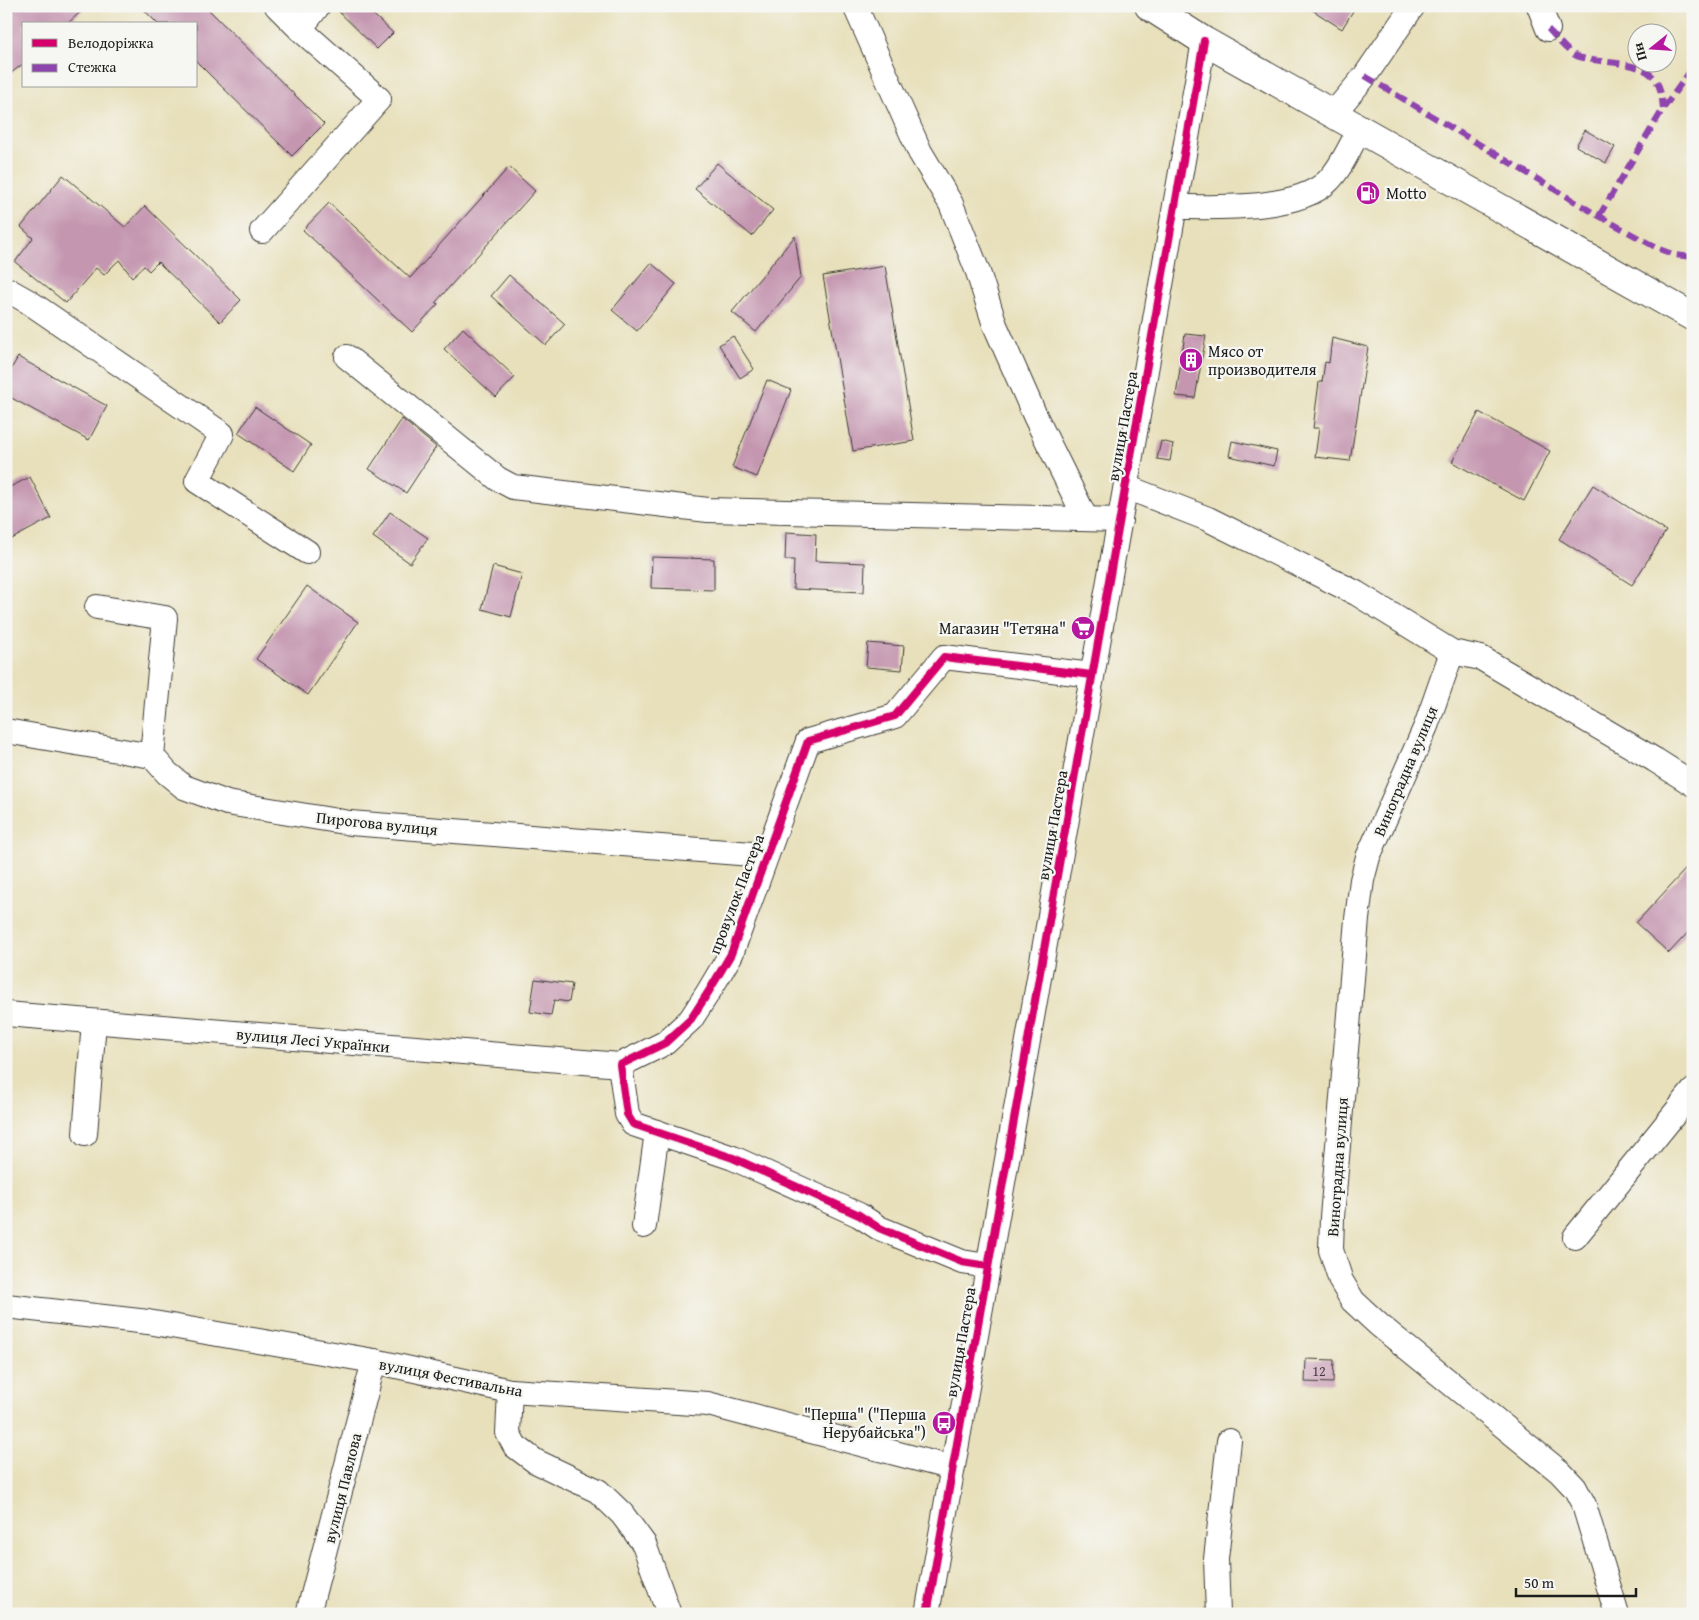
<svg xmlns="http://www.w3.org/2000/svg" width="1699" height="1620" viewBox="0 0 1699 1620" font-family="'Gentium Book Plus',serif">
  <rect width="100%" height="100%" fill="#f6f6f2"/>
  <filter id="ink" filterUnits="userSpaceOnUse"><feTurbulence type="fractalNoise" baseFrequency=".02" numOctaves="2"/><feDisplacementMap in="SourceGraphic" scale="10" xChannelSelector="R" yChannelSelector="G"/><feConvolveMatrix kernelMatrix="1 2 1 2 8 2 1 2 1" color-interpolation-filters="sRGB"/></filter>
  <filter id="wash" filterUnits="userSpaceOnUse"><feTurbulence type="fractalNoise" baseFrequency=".0096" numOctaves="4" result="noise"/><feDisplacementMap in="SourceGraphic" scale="20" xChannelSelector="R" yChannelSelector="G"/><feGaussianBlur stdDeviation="1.12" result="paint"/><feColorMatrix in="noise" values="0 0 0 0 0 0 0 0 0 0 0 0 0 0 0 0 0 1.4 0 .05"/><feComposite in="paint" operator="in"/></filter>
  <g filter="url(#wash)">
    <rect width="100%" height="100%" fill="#e8e0bb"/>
    <g id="blocks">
      <g fill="#c496b0">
        <path d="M 17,6 L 87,6 L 67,24 L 24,24 L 24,63 L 6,77 L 6,16 Z"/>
        <path d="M 140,6 L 205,6 L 324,124 L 292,156 L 196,61 L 196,24 L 158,24 Z"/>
        <path d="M 333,6 L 364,6 L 393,33 L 377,49 Z"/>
        <path d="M 1306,6 L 1356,6 L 1342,29 Z"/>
        <path d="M 1585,130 L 1615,147 L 1606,163 L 1576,146 Z"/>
        <path d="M 717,163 L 773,210 L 752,236 L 695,189 Z"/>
        <path d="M 509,167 L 535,191 L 436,302 L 438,304 L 412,332 L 303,230 L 329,203 L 410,278 Z"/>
        <path d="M 63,175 L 125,227 L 145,206 L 241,300 L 220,322 L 158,262 L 149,271 L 144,266 L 132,277 L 119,260 L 104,275 L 96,268 L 66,303 L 15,262 L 33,238 L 21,227 Z"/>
        <path d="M 795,236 L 801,277 L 756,332 L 732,312 Z"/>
        <path d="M 651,263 L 676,284 L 637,331 L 612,310 Z"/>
        <path d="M 885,266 L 914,441 L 853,451 L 823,276 Z"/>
        <path d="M 509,275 L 565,324 L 546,345 L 491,296 Z"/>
        <path d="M 463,328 L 515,377 L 496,397 L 444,349 Z"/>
        <path d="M 1185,334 L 1206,336 L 1195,398 L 1176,396 Z"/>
        <path d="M 733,336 L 754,369 L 740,378 L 719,345 Z"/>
        <path d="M 1332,338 L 1368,347 L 1350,461 L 1315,457 L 1319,428 L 1313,428 L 1319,382 L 1322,382 L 1325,362 L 1329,363 Z"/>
        <path d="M 18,357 L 107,406 L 89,440 L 6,395 L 6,378 Z"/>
        <path d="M 767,380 L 791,390 L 757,477 L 732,467 Z"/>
        <path d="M 255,407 L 311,445 L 294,471 L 238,433 Z"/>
        <path d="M 1479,412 L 1550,451 L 1524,501 L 1452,462 Z"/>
        <path d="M 402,419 L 436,447 L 406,493 L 369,469 Z"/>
        <path d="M 1161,441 L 1173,444 L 1170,461 L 1157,459 Z"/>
        <path d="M 1232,441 L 1277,451 L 1274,466 L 1229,456 Z"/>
        <path d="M 30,477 L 51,518 L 6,542 L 6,489 Z"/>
        <path d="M 1593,485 L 1666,531 L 1632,585 L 1559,539 Z"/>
        <path d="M 390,512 L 428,538 L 410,563 L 373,537 Z"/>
        <path d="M 786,532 L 816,534 L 815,561 L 865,563 L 864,592 L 793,589 L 794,560 L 785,560 Z"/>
        <path d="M 652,557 L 714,559 L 714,590 L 651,588 Z"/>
        <path d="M 493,566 L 522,574 L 511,617 L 482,609 Z"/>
        <path d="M 307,586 L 358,622 L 308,695 L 256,659 Z"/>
        <path d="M 868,643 L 904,646 L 902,670 L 866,667 Z"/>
        <path d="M 1693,861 L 1693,927 L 1669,953 L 1636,923 Z"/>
        <path d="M 535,979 L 572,984 L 569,1002 L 554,1000 L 551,1015 L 530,1012 Z"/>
        <path d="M 1306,1359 L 1334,1360 L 1333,1383 L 1305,1382 Z"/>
      </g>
    </g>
  </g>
  <g filter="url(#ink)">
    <use href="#blocks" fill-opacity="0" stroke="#3b3934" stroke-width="1"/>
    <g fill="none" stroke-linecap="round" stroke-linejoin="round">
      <g stroke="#3b3934" stroke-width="26">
        <g id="minor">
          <path d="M 855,6 L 920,152 L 951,204 L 978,272 L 995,325 L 1036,418 L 1086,519"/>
          <path d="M 1539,6 L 1548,29"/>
          <path d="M 300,29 L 318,6"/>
          <path d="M 1333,114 L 1365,76 L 1413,6"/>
          <path d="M 1175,207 C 1215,207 1298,211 1328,181 C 1342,167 1350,146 1360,129"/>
          <path d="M 262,231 L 379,99 L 300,29 L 277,6"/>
          <path d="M 6,289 L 29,302 L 222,434 L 197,481 L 307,552"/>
          <path d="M 347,357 L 498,479 L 513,487 L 708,510 L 1120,520"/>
          <path d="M 1126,487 L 1208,519 L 1356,593 L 1452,652 L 1481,658 L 1655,760 L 1693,784"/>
          <path d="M 97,607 L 165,618 L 152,756"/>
          <path d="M 1452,652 L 1426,726 L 1368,857 L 1362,880 L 1357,919 L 1332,1217 L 1331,1250 L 1341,1281 L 1353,1301 L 1379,1325 L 1560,1472 L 1575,1488 L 1584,1505 L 1617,1614"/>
          <path d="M 6,731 L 152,756 L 167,773 L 184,787 L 227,803 L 350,823 L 765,855"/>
          <path d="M 6,1014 L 620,1065"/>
          <path d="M 85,1134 L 94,1022"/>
          <path d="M 644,1226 L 657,1132"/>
          <path d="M 1575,1237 L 1693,1091"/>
          <path d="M 987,1266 L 962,1262 L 879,1228 L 859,1215 L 733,1158 L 633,1124 L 627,1114 L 620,1065 L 665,1043 L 691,1019 L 709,991 L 731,954 L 808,741 L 895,716 L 944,657 L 1092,675"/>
          <path d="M 6,1306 L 148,1322 L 374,1361 L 510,1391 L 708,1404 L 952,1468"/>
          <path d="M 510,1391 L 508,1433 L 515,1446 L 535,1461 L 598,1491 L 622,1514 L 644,1544 L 669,1614"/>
          <path d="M 308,1614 L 374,1361"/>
          <path d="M 927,1614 L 1204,41"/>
          <path d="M 1218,1614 L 1216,1559 L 1229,1441"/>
        </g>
      </g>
      <g stroke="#3b3934" stroke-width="30">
        <path id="highway" d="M 1149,6 L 1204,41 L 1693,317"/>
      </g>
      <use href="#minor" stroke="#fff" stroke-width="24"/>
      <use href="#highway" stroke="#fff" stroke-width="28"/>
      <g stroke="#8e44ad" stroke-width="6" stroke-dasharray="12 6" stroke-linecap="butt">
        <path d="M 1548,29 C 1558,39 1566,52 1579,57 C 1600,64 1642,60 1655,79 C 1661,87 1662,99 1663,109"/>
        <path d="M 1365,76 L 1599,216 L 1659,249 L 1675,255 L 1693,257"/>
        <path d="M 1599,216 L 1663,109 L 1693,67"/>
      </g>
      <g stroke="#f6f6f2" stroke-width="11">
        <g id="cycleway">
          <path d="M 987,1266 L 962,1262 L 879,1228 L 859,1215 L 733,1158 L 633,1124 L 627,1114 L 620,1065 L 665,1043 L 691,1019 L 709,991 L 731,954 L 808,741 L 895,716 L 944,657 L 1092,675"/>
          <path d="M 927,1614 L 1204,41"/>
        </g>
      </g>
      <use href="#cycleway" stroke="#d6006c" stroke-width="8"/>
    </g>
  </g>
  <defs>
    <g id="fuel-disc" transform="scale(1.25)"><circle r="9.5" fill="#b5179e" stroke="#f6f6f2"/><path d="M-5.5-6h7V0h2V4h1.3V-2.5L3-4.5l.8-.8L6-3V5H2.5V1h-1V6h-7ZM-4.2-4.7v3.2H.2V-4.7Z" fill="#fff"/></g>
    <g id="building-disc" transform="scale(1.25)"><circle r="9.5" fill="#b5179e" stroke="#f6f6f2"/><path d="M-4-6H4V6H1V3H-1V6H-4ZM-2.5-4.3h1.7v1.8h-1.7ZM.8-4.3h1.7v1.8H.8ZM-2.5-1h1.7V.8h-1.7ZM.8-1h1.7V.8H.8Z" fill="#fff"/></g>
    <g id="supermarket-disc" transform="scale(1.25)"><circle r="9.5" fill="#b5179e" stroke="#f6f6f2"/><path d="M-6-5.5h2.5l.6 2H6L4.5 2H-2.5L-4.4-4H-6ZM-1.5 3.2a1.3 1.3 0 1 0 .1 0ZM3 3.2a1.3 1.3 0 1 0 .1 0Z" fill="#fff"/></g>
    <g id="bus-disc" transform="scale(1.25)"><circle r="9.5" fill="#b5179e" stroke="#f6f6f2"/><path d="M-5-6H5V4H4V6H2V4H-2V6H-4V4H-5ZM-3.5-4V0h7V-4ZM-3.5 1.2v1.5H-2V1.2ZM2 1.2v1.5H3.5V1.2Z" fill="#fff"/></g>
  </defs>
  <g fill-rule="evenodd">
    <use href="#fuel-disc" x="1368" y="193"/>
    <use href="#building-disc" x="1191" y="360"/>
    <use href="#supermarket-disc" x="1083" y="628"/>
    <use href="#bus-disc" x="944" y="1423"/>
  </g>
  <g text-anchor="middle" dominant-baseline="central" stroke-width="4.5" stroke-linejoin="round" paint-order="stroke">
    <g font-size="14" fill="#463a41">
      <text x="1319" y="1371">12</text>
    </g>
    <g font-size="16" fill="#1c1c1c" stroke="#f6f6f2" text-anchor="start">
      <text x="1386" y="193">Motto</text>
      <text x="1208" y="351">Мясо от<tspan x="1208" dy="18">производителя</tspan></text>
      <text x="1066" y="628" text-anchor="end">Магазин "Тетяна"</text>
      <text x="926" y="1414" text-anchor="end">"Перша" ("Перша<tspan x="926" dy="18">Нерубайська")</tspan></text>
    </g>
    <g font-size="16" fill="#1c1c1c" stroke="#f6f6f2">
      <text transform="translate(1122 426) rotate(-80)">вулиця Пастера</text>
      <text transform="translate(1405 771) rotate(-67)">Виноградна вулиця</text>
      <text transform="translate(377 823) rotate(6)">Пирогова вулиця</text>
      <text transform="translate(1052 825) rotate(-80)">вулиця Пастера</text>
      <text transform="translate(736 894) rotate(-69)">провулок Пастера</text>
      <text transform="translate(313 1040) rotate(5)">вулиця Лесі Українки</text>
      <text transform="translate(1337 1167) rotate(-86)">Виноградна вулиця</text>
      <text transform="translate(960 1342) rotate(-80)">вулиця Пастера</text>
      <text transform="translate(451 1377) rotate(11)">вулиця Фестивальна</text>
      <text transform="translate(342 1488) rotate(-76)">вулиця Павлова</text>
    </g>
  </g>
  <rect width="1699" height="1620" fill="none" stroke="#f6f6f2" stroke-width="25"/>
  <rect x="22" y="22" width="175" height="65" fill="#f6f6f2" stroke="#9f9f9c"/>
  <rect x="32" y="39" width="25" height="8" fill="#d6006c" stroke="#9f9f9c"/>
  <text x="68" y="48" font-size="15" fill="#1c1c1c">Велодоріжка</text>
  <rect x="32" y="64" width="25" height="8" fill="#8e44ad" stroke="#9f9f9c"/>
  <text x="68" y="72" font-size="15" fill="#1c1c1c">Стежка</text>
  <g transform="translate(1652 48) rotate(253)"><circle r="24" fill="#f6f6f2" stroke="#9f9f9c"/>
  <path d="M0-4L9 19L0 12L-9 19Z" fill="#b5179e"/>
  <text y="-8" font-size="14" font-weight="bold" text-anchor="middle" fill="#1c1c1c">Пн</text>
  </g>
  <path d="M1516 1588v8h120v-8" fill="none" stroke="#1c1c1c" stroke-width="2.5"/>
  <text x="1524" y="1588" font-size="15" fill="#1c1c1c" stroke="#f6f6f2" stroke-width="4" paint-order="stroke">50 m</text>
</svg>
